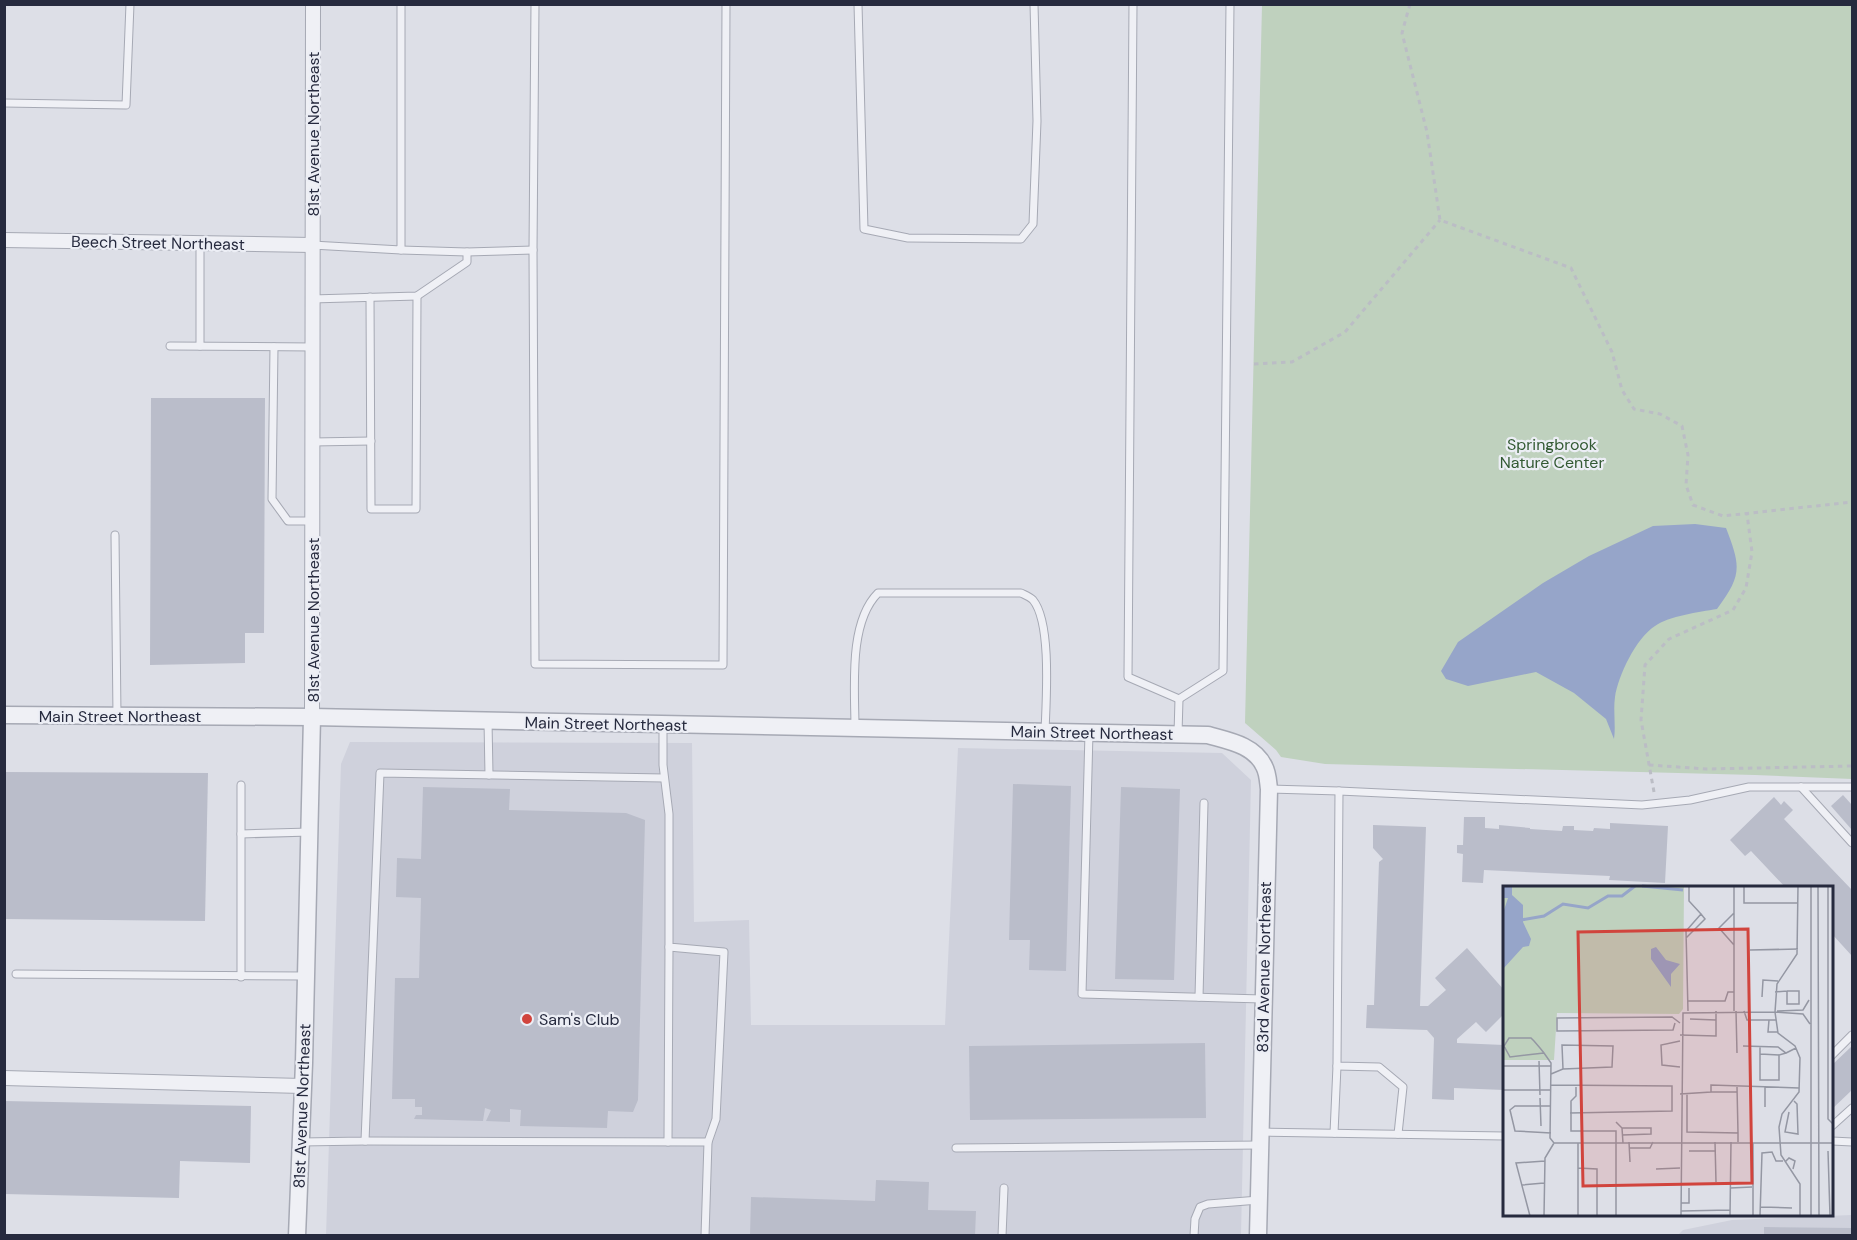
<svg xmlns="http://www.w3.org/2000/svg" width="1857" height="1240" viewBox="0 0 1857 1240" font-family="'DM Sans',sans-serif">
  <rect width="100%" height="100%" fill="#dddfe7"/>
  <g fill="#cfd1dc">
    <path d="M 350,742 L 692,743 L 694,922 L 749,920 L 751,1025 L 945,1025 L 958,748 L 1222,753 L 1251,780 L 1241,1235 L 326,1236 L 341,764 Z"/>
    <path d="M 1852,1215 L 1852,1235 L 1677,1236 L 1683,1230 L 1732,1220 Z"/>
  </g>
  <path fill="#bfd1be" d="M 1262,5 L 1852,5 L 1852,779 L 1755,775 L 1325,764 L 1281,757 L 1276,750 L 1245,723 Z"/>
  <path fill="#96a5c9" d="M 1695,524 L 1726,528 C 1741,567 1742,575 1717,609 C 1699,612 1669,616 1655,626 C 1636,638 1618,676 1615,697 C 1613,711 1616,725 1614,739 L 1606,719 L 1574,693 L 1536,672 L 1468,686 L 1446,679 L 1441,671 L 1458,642 L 1543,583 L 1589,556 L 1653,526 Z"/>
  <g fill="#babdca">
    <path d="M 151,398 L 265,398 L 264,633 L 245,633 L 245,663 L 150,665 Z"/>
    <path d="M 5,772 L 208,773 L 205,921 L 5,919 Z"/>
    <path d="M 1013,784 L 1071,786 L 1066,971 L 1029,970 L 1030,940 L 1009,940 Z"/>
    <path d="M 423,787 L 510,789 L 509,810 L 626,813 L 645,820 L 638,1100 L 633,1112 L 608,1111 L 607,1128 L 520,1126 L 521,1110 L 510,1109 L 510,1122 L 486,1121 L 491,1110 L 485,1108 L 483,1121 L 414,1119 L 416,1115 L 422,1115 L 422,1107 L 415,1107 L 415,1099 L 392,1099 L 395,978 L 419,978 L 421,898 L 396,897 L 397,858 L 421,859 Z"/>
    <path d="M 1121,787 L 1180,789 L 1174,980 L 1115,979 Z"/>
    <path d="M 1843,795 L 1852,805 L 1852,830 L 1831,806 Z"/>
    <path d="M 1774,797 L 1781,805 L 1784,801 L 1793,810 L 1784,819 L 1852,890 L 1852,956 L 1832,934 L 1832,888 L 1786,888 L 1751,851 L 1745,856 L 1730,840 Z"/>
    <path d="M 1464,817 L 1485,817 L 1485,828 L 1499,829 L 1499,825 L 1530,828 L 1530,829 L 1562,831 L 1563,826 L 1574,826 L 1574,830 L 1593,831 L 1594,828 L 1610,829 L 1610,823 L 1668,826 L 1665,883 L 1609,880 L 1610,876 L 1484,870 L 1483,883 L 1462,882 L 1463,854 L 1457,853 L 1457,845 L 1463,845 Z"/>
    <path d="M 1373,825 L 1426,827 L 1420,1006 L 1428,1006 L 1446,990 L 1435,978 L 1467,948 L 1504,990 L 1504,1014 L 1486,1032 L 1476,1022 L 1457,1039 L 1457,1043 L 1504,1045 L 1504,1090 L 1454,1088 L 1454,1100 L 1432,1099 L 1434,1038 L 1427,1030 L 1366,1028 L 1367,1005 L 1374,1005 L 1379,862 L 1383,859 L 1373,848 Z"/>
    <path d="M 1205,1043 L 1206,1118 L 970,1120 L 969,1046 Z"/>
    <path d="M 1852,1046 L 1852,1090 L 1832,1109 L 1832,1065 Z"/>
    <path d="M 4,1101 L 251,1106 L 250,1163 L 180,1161 L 179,1198 L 4,1194 Z"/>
    <path d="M 876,1180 L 929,1182 L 928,1210 L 976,1211 L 975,1236 L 750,1236 L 751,1197 L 875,1201 Z"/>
    <path d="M 1764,1227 L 1852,1228 L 1852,1236 L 1764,1236 Z"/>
  </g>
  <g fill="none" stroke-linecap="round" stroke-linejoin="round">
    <g stroke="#a6a9b4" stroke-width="9">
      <g id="service">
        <path d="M 535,4 L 533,250 L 535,664 L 723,665 L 726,4"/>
        <path d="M 858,4 L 864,229 L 908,238 L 1021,239 L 1033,224 L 1037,121 L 1034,4"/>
        <path d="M 1133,4 L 1128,677 L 1179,699"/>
        <path d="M 4,103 L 126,105 L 130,4"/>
        <path d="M 312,245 L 401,250 L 401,4"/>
        <path d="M 401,250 L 467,252 L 533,250"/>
        <path d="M 370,297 L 371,509 L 416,509 L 417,296"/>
        <path d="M 312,299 L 417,296 L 467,262 L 467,252"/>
        <path d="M 170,346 L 313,347"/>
        <path d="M 200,346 L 200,243"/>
        <path d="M 274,347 L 272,499 L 288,521 L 313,521"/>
        <path d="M 313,442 L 371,441"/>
        <path d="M 115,535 L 117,716"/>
        <path d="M 1179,699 L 1223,671 L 1230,4"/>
        <path d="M 488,721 L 489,775"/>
        <path d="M 663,725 L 663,765 L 669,814 L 669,947 L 724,952 L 716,1119 L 708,1142 L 705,1236"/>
        <path d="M 855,729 C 855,689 848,623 878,593 L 1021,593 C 1025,595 1030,597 1033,600 C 1052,623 1046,702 1045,732"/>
        <path d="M 1089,733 L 1082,994 L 1262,999"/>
        <path d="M 1178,734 L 1179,699"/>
        <path d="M 241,785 L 241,977"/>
        <path d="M 1801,787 L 1852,843"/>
        <path d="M 1269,789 L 1339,791 L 1642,805 L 1690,800 L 1749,787 L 1852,787"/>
        <path d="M 1339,791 L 1337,1066 L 1379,1067 L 1403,1087 L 1398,1134"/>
        <path d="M 241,834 L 310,832"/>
        <path d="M 16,974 L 306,976"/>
        <path d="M 1199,997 L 1204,803"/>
        <path d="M 1832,1055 L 1852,1035"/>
        <path d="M 1832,1126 L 1852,1108"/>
        <path d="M 1260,1132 L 1504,1136"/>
        <path d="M 1334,1133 L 1337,1066"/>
        <path d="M 365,1141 L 708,1142"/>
        <path d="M 1832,1141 L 1852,1142"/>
        <path d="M 301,1142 L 365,1141 L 380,773 L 664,778"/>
        <path d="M 668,1142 L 669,947"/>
        <path d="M 956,1148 L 1260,1145"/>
        <path d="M 1002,1236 L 1004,1188"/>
        <path d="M 1194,1236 L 1195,1219 L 1200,1207 L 1208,1204 L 1259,1200"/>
      </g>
    </g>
    <g stroke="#a6a9b4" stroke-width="16">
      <g id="minor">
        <path d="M 4,240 L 312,245"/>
        <path d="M 312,717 L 313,4"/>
        <path d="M 4,1078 L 302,1086"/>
      </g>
    </g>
    <g stroke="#a6a9b4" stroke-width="19">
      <g id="tertiary">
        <path d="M 4,715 L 312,717 L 1208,735 C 1229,741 1254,745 1264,766 C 1268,773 1268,782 1269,789 L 1258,1236"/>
        <path d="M 297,1236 L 304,1063 L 312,717"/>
      </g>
    </g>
    <g stroke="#bbbdc5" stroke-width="3" stroke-dasharray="4.5 4.5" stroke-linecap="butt">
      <path d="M 1410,4 L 1402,33 L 1427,132 L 1440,220 L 1571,268 L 1612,352 L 1622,390 L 1634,409 L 1660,414 L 1682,426 L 1688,455 L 1686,485 L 1693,505 L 1723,516 L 1852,502"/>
      <path d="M 1254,364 L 1292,362 L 1345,332 L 1440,220"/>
      <path d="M 1649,765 L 1707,769 L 1852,766"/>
      <path d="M 1654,792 L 1641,720 L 1645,665 L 1669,639 L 1733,610 L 1746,588 L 1752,552 L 1747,514"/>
    </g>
    <use href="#service" stroke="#eff0f5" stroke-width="7"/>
    <use href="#minor" stroke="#eff0f5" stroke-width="14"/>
    <use href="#tertiary" stroke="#eff0f5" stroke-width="16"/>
  </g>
  <circle fill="#d1443d" stroke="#eceef5" stroke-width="2" cx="527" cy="1019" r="6"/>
  <g text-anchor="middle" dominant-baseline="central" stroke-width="4.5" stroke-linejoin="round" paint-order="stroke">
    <g font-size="16" fill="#262a3e" stroke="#eceef5">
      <text transform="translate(313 134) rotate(-90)">81st Avenue Northeast</text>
      <text transform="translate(158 243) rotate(1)">Beech Street Northeast</text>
      <text transform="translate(313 620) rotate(-90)">81st Avenue Northeast</text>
      <text x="120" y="716">Main Street Northeast</text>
      <text transform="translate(606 724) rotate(1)">Main Street Northeast</text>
      <text transform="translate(1092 733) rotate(1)">Main Street Northeast</text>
      <text transform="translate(1264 967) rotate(-89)">83rd Avenue Northeast</text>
      <text transform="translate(302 1106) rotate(-88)">81st Avenue Northeast</text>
    </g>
    <g font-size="16" fill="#335a33" stroke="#eceef5">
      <text x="1552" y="444">Springbrook<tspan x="1552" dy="18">Nature Center</tspan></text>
    </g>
    <g font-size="16" fill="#262a3e" stroke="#eceef5" text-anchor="start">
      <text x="539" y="1019">Sam's Club</text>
    </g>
  </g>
  <g transform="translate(1503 886)">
    <rect width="330" height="330" fill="#dddfe7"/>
    <path d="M 0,0 L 181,0 L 180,123 L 176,128 L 54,127 L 51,174 L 0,174 Z" fill="#bfd1be"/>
    <path d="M 0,0 L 9,0 L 9,9 L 20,19 L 20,36 L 28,53 L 26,60 L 20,61 L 0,83 L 0,27 L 5,12 L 0,12 ZM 153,61 L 163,74 L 177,78 L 168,88 L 168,101 L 148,73 L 148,63 Z" fill="#96a5c9"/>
    <path fill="none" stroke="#96a5c9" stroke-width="3" d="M 139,0 L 180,4M 18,34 L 41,30 L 60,18 L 85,22 L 105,10 L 119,10 L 132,0"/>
    <path fill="none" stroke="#9497a3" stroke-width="1.5" d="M 231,0 L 231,125M 241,0 L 241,17 L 295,17M 295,0 L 294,68 L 274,98 L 272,126 L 275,147 L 292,160 L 297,172 L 296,206 L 279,228 L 276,241 L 278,269 L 297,298 L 297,330M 315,0 L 316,330M 325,0 L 325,233 L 330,238M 231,27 L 216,42 L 231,59M 183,52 L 202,33 L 198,28M 247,64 L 295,63M 272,106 L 284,105 L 284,118 L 296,118 L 296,105 L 284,105M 259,111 L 260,94 L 275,95M 185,115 L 222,115 L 225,106 L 231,106M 185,125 L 183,45 L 198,28 L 186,15 L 186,0M 233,125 L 234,167M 241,125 L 244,134 L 273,134M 274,125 L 300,124 L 306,114M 187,133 L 213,134M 266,134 L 265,146 L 275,146M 172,137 L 170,144 L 54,145 L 54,132 L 169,131 L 177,137M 177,149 L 213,150 L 213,125M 177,155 L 158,159 L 159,179 L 177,181M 240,160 L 275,161 L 283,167 L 293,162M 257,160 L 257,194 L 276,194 L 276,169 L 283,167M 41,167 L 7,171 L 1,160 L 6,152 L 28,152 L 31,155 L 37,162 L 41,167 L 48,177 L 47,252 L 51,257 L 330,257M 257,168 L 276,169M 36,175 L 37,209M 0,180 L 48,180M 48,188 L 60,183 L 59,159 L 110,160 L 109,181 L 60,183M 48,199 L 169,200 L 169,225 L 67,227M 73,201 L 73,210 L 68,215 L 68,245 L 113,245 L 113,330M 234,201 L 235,247M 262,201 L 262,221M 0,204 L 48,204M 208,206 L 234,206M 184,207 L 184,246 L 235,247 L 235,256M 177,208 L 208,206 L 208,199 L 296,202M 37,212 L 38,240M 286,226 L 282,246 L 295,248 L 294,218 L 291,215M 113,236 L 119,242 L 120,257M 119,242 L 148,242 L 148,248 L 119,249M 48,247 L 12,245 L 7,224 L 12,220 L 48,220M 126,256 L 127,276M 212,256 L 213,296M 126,262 L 147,262 L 150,256M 186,265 L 213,265M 325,265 L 327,330M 282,276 L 286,272 L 292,275 L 290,283M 75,282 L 94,283 L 94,330M 153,283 L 177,282M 19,299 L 41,297M 227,302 L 249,301M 178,317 L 186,317 L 186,302M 258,321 L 289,322M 178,325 L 227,324M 27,330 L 13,277 L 42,275M 41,330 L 42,272 L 51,257M 75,330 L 75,257M 178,330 L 180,127 L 272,126 L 300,128 L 307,138M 227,330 L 228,256M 250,330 L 250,257M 257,330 L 259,267 L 269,266 L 273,275 L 280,275M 308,330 L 308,0"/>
    <path fill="#d1443d" fill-opacity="0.15" stroke="#d1443d" stroke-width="3" d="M 245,43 L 249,297 L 80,300 L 75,46 Z"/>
    <rect width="330" height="330" fill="none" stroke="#262a3e" stroke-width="3"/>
  </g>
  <rect width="1857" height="1240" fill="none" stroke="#262a3e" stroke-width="12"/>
</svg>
